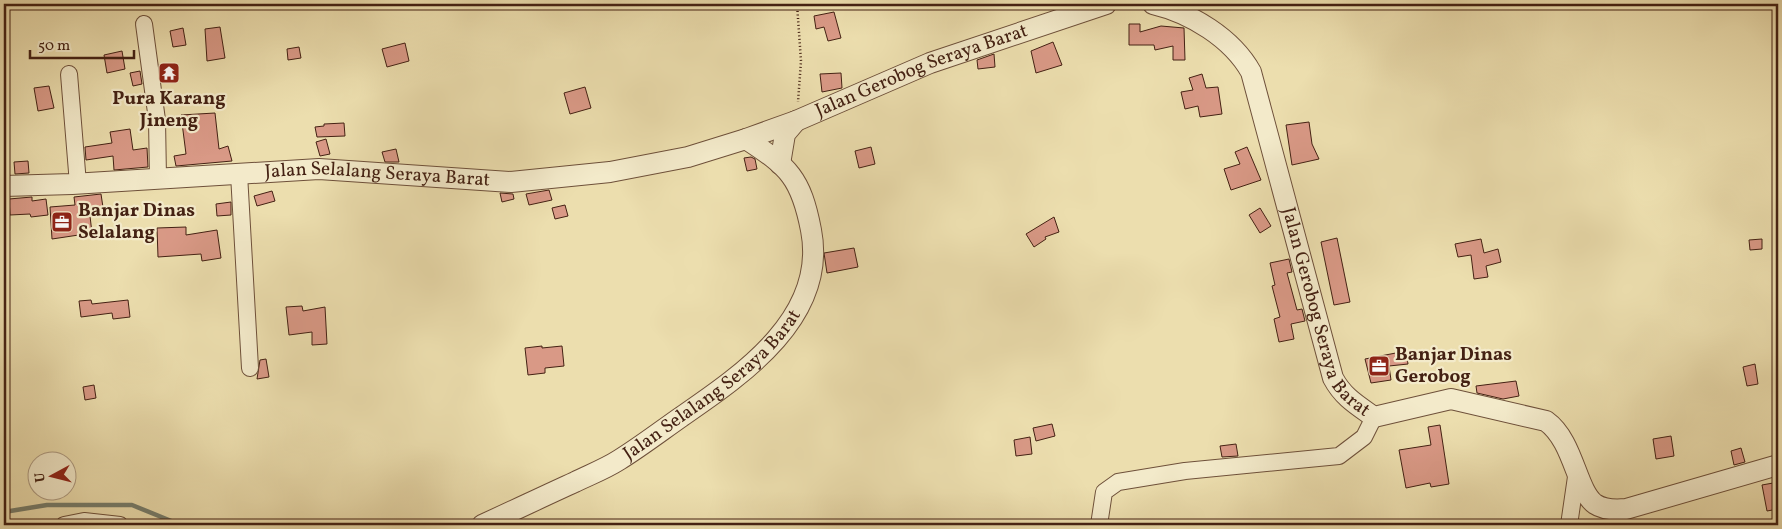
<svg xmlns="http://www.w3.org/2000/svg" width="1782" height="529" viewBox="0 0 1782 529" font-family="Vollkorn,serif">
  <rect width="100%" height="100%" fill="#ecdeae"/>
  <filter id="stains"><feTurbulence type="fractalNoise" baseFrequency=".004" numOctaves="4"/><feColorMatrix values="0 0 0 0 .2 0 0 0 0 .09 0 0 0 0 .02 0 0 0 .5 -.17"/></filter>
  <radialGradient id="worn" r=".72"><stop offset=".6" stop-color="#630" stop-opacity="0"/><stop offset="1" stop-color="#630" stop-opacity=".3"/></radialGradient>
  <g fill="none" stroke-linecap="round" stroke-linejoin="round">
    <path stroke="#777e6d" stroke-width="4.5" d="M 4,512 L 47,505 L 132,505 L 181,525"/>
  </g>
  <g fill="#d99986" stroke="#442113">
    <path d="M 834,12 L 841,38 L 828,41 L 824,27 L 816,29 L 814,16 Z"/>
    <path d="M 1129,24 L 1140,24 L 1140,32 L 1161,26 L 1184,28 L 1185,60 L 1173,60 L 1173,46 L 1155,50 L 1154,45 L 1129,45 Z"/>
    <path d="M 220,27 L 225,58 L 207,61 L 205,29 Z"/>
    <path d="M 183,28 L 186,45 L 173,47 L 170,31 Z"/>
    <path d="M 1053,42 L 1062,65 L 1036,73 L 1031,51 Z"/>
    <path d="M 405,43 L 409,61 L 387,67 L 382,49 Z"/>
    <path d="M 299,47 L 301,58 L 288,60 L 287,49 Z"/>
    <path d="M 122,51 L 125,69 L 107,73 L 104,55 Z"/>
    <path d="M 994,54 L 995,67 L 978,69 L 977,60 Z"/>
    <path d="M 140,71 L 142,84 L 133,86 L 130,73 Z"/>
    <path d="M 841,73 L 842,88 L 822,92 L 820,74 Z"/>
    <path d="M 1202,74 L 1206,88 L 1218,87 L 1222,114 L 1200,117 L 1198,106 L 1185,109 L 1181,92 L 1193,90 L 1189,78 Z"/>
    <path d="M 49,86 L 54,108 L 38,111 L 34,88 Z"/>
    <path d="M 585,87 L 591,108 L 570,114 L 564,93 Z"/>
    <path d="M 215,113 L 219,149 L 228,146 L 232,161 L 176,166 L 174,156 L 186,154 L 181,115 Z"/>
    <path d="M 1309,122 L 1312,144 L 1319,159 L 1292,165 L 1286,125 Z"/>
    <path d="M 344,123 L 345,136 L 317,137 L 315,127 L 324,126 L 324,124 Z"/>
    <path d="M 130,129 L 133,150 L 147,148 L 148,167 L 114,170 L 113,156 L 86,160 L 85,147 L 112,143 L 110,132 Z"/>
    <path d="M 326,139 L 330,154 L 320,156 L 316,142 Z"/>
    <path d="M 871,147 L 875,164 L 859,168 L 855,151 Z"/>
    <path d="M 1247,147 L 1261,180 L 1231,190 L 1224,169 L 1240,164 L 1235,152 Z"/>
    <path d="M 396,149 L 399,162 L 385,162 L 382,152 Z"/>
    <path d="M 751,157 L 755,159 L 757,169 L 747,171 L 744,158 Z"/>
    <path d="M 28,161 L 29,173 L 15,174 L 14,162 Z"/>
    <path d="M 549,190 L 552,200 L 529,205 L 526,194 Z"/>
    <path d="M 272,191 L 275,201 L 257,206 L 254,196 Z"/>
    <path d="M 500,193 L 513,194 L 514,199 L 502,202 Z"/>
    <path d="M 101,194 L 104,214 L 90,216 L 92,233 L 52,239 L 50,207 L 75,205 L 74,197 Z"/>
    <path d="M 32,197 L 32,201 L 46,199 L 48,215 L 31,217 L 30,214 L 10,215 L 9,199 Z"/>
    <path d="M 231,202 L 231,215 L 217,216 L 216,204 Z"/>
    <path d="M 565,205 L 568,216 L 555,219 L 552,208 Z"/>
    <path d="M 1260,208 L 1271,226 L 1260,233 L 1249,215 Z"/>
    <path d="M 1054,217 L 1059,232 L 1045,237 L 1046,239 L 1034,247 L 1026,234 Z"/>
    <path d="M 186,227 L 186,235 L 217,230 L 221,258 L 202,261 L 201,254 L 158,257 L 157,228 Z"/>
    <path d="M 1337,238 L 1350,302 L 1334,305 L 1321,242 Z"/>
    <path d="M 1481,239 L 1484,253 L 1498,249 L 1501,262 L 1486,266 L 1488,277 L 1474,279 L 1471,255 L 1458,257 L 1455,244 Z"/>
    <path d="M 1762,239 L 1762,249 L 1750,250 L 1749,240 Z"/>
    <path d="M 854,248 L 858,267 L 827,273 L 824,253 Z"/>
    <path d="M 1289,259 L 1292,272 L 1287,273 L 1297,310 L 1302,309 L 1305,321 L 1291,324 L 1294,339 L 1279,342 L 1274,319 L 1280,317 L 1272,286 L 1275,285 L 1270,263 Z"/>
    <path d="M 91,300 L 92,304 L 128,300 L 130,317 L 113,319 L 112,313 L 81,317 L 79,301 Z"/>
    <path d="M 302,306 L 303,311 L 325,307 L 327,344 L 312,345 L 312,332 L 289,335 L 286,307 Z"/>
    <path d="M 542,346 L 542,348 L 562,346 L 564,366 L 545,368 L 545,373 L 528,375 L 525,348 Z"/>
    <path d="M 1406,351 L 1408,364 L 1389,366 L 1391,380 L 1371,383 L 1365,359 Z"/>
    <path d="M 266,359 L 269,377 L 257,379 L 260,360 Z"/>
    <path d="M 1755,364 L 1758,384 L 1747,386 L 1743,367 Z"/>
    <path d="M 1516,381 L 1519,396 L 1503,399 L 1477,393 L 1476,386 Z"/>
    <path d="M 94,385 L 96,398 L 85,400 L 83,387 Z"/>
    <path d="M 1052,424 L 1055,436 L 1036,441 L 1033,428 Z"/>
    <path d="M 1440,425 L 1449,484 L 1431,487 L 1430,483 L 1406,488 L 1399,450 L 1431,445 L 1428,427 Z"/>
    <path d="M 1671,436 L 1674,456 L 1656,459 L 1653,439 Z"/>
    <path d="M 1030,437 L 1032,454 L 1016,456 L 1014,440 Z"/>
    <path d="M 1236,444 L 1238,456 L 1222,457 L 1220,446 Z"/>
    <path d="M 1741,448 L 1745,462 L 1734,465 L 1731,451 Z"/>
    <path d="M 1773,483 L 1778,509 L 1767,511 L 1762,485 Z"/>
  </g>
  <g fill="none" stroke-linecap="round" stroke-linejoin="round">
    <g stroke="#6e503a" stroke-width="18">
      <g id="minor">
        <path d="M 144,24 L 157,120 L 158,178"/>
        <path d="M 69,74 L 78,184"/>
        <path d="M 239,174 L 250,368"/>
        <path d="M 64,525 L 84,521 L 120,525"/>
        <path d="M 1099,525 L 1104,492 L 1118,482 L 1185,471 L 1339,456 L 1364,437 L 1374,417"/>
        <path d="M 1569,525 L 1577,470"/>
      </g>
    </g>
    <g stroke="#6e503a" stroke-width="22">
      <g id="tertiary">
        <path id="s1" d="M 1153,4 C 1191,13 1232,38 1251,72 L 1333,378 C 1343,397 1357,405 1374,417 L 1451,399 L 1546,421 C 1574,441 1576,490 1595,504 C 1604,510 1616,510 1626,509 L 1778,465"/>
        <path d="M 780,164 L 785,134 L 796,121"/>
        <path id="s2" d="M 4,186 L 72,184 L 319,169 L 511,182 L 610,172 L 688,157 L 746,139 L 796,121 L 930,63 L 1106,4"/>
        <path id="s3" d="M 482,525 C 513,511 544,496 575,482 C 589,475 605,469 619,460 C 640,447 661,431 681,417 C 742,375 828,317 811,230 C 801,178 789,167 746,139"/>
      </g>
    </g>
    <path stroke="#442113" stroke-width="2.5" stroke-dasharray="1 2.5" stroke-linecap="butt" d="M 797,4 L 801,61 L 798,102"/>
    <use href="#minor" stroke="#f3eaca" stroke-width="16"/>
    <use href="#tertiary" stroke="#f3eaca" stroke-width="20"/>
  </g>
  <defs>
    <g id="temple-square" transform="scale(1.125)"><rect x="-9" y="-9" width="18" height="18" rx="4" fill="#8f2418" stroke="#f3eaca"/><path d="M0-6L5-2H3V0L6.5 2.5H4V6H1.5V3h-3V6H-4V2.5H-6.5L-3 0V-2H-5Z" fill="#fff"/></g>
    <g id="office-square" transform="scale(1.125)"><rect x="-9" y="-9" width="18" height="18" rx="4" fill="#8f2418" stroke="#f3eaca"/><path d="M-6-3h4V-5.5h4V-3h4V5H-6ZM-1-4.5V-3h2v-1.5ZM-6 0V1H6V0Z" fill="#fff"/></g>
  </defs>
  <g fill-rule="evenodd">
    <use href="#temple-square" x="169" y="73"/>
    <use href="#office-square" x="62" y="222"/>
    <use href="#office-square" x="1379" y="366"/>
  </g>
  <g text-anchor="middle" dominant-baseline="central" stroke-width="4.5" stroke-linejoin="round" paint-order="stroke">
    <g font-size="19" fill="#442113" stroke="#f3eaca">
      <text stroke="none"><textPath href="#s2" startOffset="936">Jalan Gerobog Seraya Barat</textPath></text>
      <text stroke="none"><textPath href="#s2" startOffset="374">Jalan Selalang Seraya Barat</textPath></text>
      <text stroke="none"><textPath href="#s1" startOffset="376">Jalan Gerobog Seraya Barat</textPath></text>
      <text stroke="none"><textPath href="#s3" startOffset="272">Jalan Selalang Seraya Barat</textPath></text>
    </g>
    <g font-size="19" font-weight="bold" fill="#442113" stroke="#f3eaca" text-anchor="start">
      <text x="169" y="99" text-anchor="middle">Pura Karang<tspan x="169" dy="22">Jineng</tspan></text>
      <text x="78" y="211">Banjar Dinas<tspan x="78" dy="22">Selalang</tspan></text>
      <text x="1395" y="355">Banjar Dinas<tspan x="1395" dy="22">Gerobog</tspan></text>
    </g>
  </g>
  <rect width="1782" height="529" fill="none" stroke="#ecdeae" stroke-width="20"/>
  <rect x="5" y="5" width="1772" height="519" fill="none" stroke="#442113" stroke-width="2.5"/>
  <rect x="10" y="10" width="1762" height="509" fill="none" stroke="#442113"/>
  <g transform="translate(52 476) rotate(263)"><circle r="24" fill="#f3eaca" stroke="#ad9a81"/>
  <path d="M0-4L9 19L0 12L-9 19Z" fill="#8f2418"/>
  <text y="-8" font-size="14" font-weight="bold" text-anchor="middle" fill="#442113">U</text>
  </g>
  <path d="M30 50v8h104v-8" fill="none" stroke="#442113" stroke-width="2.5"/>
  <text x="38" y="50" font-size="15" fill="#442113" stroke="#f3eaca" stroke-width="4" paint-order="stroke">50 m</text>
  <rect width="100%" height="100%" filter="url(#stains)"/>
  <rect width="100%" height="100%" fill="url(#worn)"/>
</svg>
